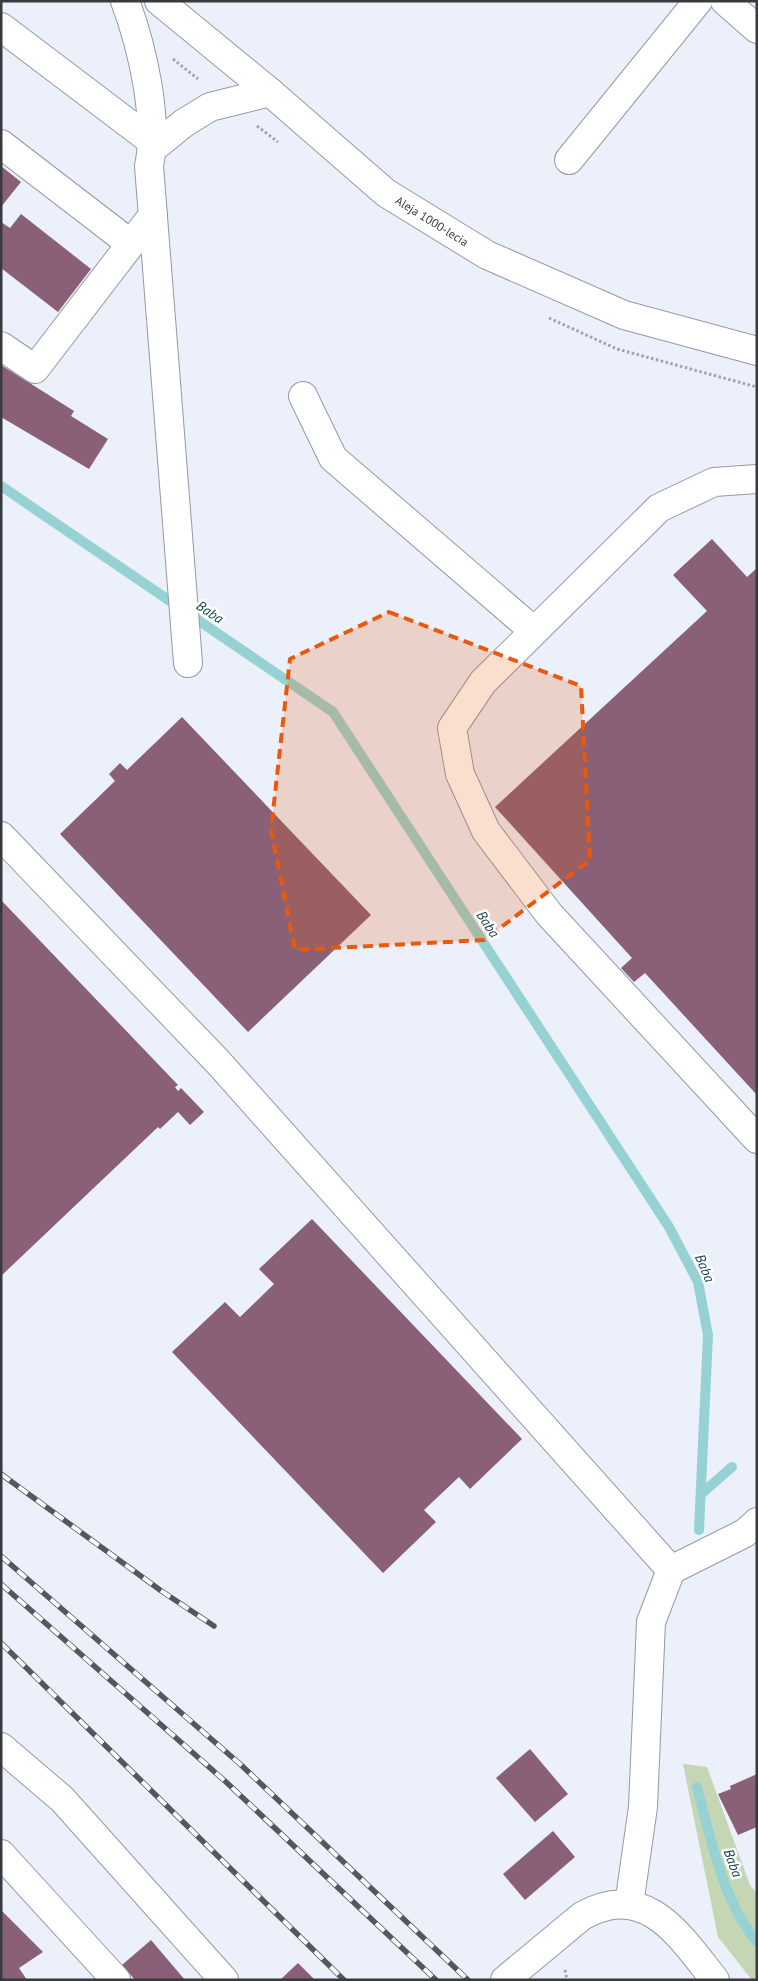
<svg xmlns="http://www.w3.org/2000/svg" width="758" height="1981" viewBox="0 0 758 1981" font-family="'PT Sans',sans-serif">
  <rect width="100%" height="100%" fill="#ebf0fa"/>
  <path fill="#c5d6b4" d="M 683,1764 L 707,1767 L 750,1885 L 757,1894 L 757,1980 L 752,1980 L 718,1937 Z"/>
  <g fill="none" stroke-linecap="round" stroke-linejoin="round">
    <g stroke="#96d2d3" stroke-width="10">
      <path d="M 1,486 L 333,712 L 669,1227 L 698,1282 L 708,1335 L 699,1530"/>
      <path d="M 701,1494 L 732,1467"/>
      <path d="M 697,1787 C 711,1839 722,1899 757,1942"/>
    </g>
  </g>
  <g fill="#896077">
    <path d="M 1,166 L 21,182 L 1,207 Z"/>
    <path d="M 21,214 L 91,269 L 58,312 L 1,268 L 1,222 L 10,228 Z"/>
    <path d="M 1,365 L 74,411 L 71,416 L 108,439 L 89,469 L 1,417 Z"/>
    <path d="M 712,539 L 747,577 L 757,568 L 757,1095 L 645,973 L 634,982 L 621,968 L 632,958 L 495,807 L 707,611 L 673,575 Z"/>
    <path d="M 182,717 L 371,915 L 248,1032 L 60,834 L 115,781 L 109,774 L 120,763 L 127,770 Z"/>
    <path d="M 1,900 L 178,1085 L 175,1087 L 178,1091 L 181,1088 L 204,1112 L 190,1125 L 178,1112 L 160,1129 L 158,1127 L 1,1276 Z"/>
    <path d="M 312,1219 L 522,1439 L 470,1489 L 459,1477 L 424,1510 L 436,1522 L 383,1573 L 172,1352 L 225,1302 L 240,1317 L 274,1284 L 259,1269 Z"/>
    <path d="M 530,1749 L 568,1794 L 535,1822 L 496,1778 Z"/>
    <path d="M 757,1774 L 757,1827 L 738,1835 L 718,1794 L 731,1789 L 730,1786 Z"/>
    <path d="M 553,1831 L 575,1857 L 525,1900 L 503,1874 Z"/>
    <path d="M 1,1910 L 43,1952 L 19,1968 L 27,1980 L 1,1980 Z"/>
    <path d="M 151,1940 L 185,1980 L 135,1980 L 122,1965 Z"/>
    <path d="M 298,1963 L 315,1980 L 280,1980 Z"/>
  </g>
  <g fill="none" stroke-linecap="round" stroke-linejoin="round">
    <g stroke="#9599a2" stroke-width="30">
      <g id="minor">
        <path d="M 125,1 C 142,46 159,119 149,166 L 188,663"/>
        <path d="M 159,1 L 270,92 L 386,193 L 487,255 L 624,315 L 757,351"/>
        <path d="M 725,1 L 757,29"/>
        <path d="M 1,27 L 153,142"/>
        <path d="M 1,144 L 131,244"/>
        <path d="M 153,148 L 184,123 L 210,107 L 270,92"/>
        <path d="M 569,160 L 698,1"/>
        <path d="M 1,346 L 35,369 L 153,215"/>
        <path d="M 303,396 L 333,458 L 534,631"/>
        <path d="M 757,479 L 714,482 L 659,508 L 483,682 L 452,728 L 460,774 L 486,831 L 549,914 L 757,1139"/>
        <path d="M 1,836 L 218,1062 L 671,1570 L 745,1533 L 757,1522"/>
        <path d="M 1,1747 L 62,1799 L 224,1980"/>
        <path d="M 1,1854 L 116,1980"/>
        <path d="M 629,1905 L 643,1807 L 651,1622 L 671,1570"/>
        <path d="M 505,1980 L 582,1916 C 646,1880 680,1936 715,1980"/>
      </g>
    </g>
    <g stroke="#a1a4ac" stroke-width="3" stroke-dasharray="2.5 2.5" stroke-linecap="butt">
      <path d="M 173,59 L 198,79"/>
      <path d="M 257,126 L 278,142"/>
      <path d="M 549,318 L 617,349 L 757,387"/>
      <path d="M 565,1970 L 567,1980"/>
    </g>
    <use href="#minor" stroke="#fff" stroke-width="28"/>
    <g stroke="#55575c" stroke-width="5.5">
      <g id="rail">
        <path d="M 1,1474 L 160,1590 L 214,1626"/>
        <path d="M 1,1556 L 240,1764 L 468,1980"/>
        <path d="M 1,1584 L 225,1781 L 436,1980"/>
        <path d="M 1,1643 L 344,1980"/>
      </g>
    </g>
    <use href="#rail" stroke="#fff" stroke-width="4" stroke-dasharray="11" stroke-linecap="butt"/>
  </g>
  <path fill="#e8590c" fill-opacity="0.2" stroke="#e8590c" stroke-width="4" stroke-dasharray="10 6" stroke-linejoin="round" d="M 389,612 L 581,686 L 590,860 L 484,940 L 295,950 L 271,830 L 290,659 Z"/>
  <g text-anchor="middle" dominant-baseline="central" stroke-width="5" stroke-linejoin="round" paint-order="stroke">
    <g font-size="12" fill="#393a3e" stroke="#fff">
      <text transform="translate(432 221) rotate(32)">Aleja 1000-lecia</text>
    </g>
    <g font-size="14" font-style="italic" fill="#124849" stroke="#fff">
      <text transform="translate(210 612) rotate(34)">Baba</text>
      <text transform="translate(488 924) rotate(57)">Baba</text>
      <text transform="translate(705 1268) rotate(67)">Baba</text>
      <text transform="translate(733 1863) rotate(70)">Baba</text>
    </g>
  </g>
  <rect width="758" height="1981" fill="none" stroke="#393a3e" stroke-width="5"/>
</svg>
